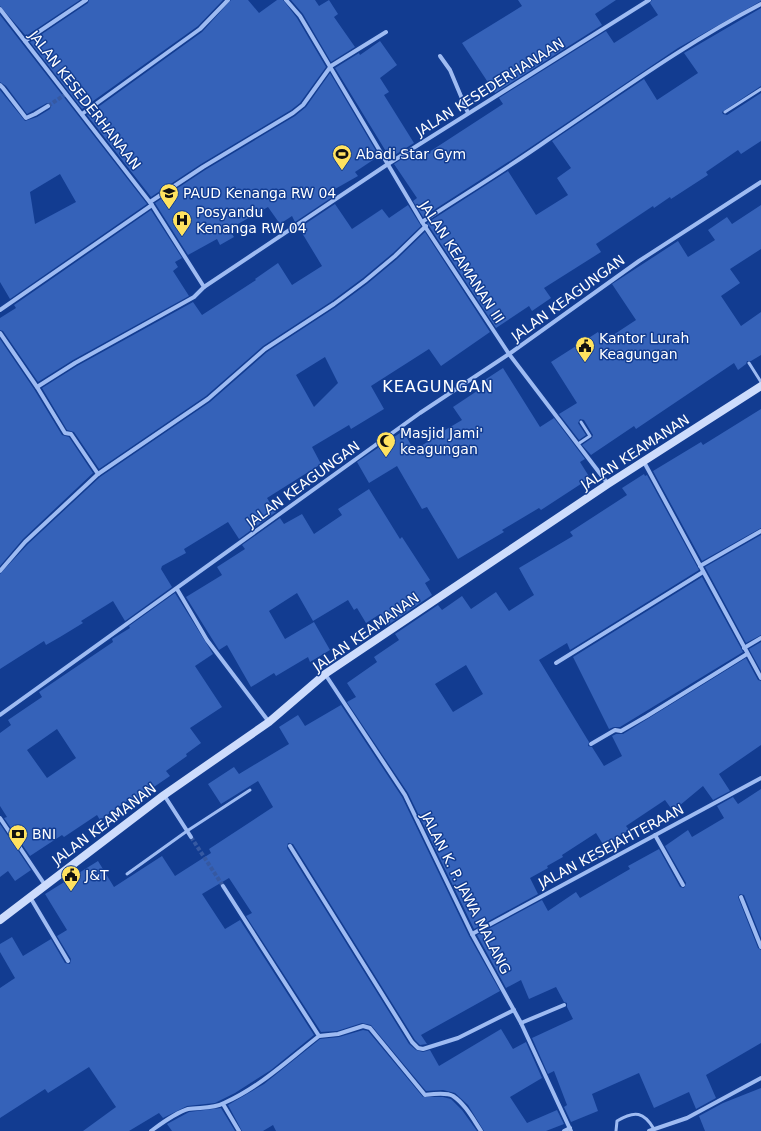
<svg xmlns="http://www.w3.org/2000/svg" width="761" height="1131" viewBox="0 0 761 1131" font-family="'DejaVu Sans',sans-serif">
  <rect width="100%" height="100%" fill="#123c91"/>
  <g fill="#3562b9" fill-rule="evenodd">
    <path d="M 0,0 L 80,0 L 26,36 L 0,6 Z"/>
    <path d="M 89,0 L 223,0 L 198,26 L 82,109 L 30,42 L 88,3 Z"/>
    <path d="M 231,0 L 248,0 L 259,13 L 277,0 L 283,0 L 297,18 L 326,67 L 300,103 L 291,110 L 201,164 L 151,197 L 87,115 L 202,32 Z"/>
    <path d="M 291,0 L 315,0 L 319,6 L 329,0 L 338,14 L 334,17 L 355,47 L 331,62 L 303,14 Z"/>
    <path d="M 518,0 L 616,0 L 595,14 L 602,25 L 495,93 L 462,43 L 522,6 Z"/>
    <path d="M 652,0 L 761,0 L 761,1 L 678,48 L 516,157 L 423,217 L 413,201 L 417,198 L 394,164 L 418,149 L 423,156 L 503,104 L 499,98 L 606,31 L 614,43 L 658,15 L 650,3 Z"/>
    <path d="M 761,8 L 761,86 L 722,112 L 723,114 L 727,115 L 761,93 L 761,141 L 741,154 L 738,150 L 706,172 L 708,175 L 671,199 L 670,197 L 654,208 L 653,206 L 596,244 L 601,252 L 544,288 L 551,298 L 532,311 L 529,306 L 496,328 L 427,223 L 508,171 L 536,215 L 568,195 L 557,178 L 571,168 L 552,141 L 644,79 L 657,100 L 698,73 L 684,53 Z"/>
    <path d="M 0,15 L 147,204 L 10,299 L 0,282 L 0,90 L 25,121 L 37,117 L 50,109 L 51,106 L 47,103 L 27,114 L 6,86 L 0,82 ZM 60,174 L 76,202 L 35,224 L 30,192 Z"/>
    <path d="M 380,41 L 397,65 L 380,78 L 389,92 L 384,95 L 414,143 L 390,158 L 335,68 L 359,53 L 360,55 Z"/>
    <path d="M 330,73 L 379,156 L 355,172 L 358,176 L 328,193 L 331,198 L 295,222 L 292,216 L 280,224 L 268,207 L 229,229 L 234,237 L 220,245 L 217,239 L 188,255 L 155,203 L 205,170 L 295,116 L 306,107 Z"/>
    <path d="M 335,204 L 352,229 L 382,209 L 389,218 L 408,205 L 421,226 L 393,253 L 363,278 L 332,301 L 263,346 L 206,396 L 99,469 L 74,432 L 67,430 L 42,388 L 77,366 L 193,302 L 202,315 L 256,280 L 255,279 L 278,263 L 292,285 L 322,266 L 299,228 Z"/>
    <path d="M 761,205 L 761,249 L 730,269 L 740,283 L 721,296 L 741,326 L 761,312 L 761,355 L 751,361 L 747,361 L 746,364 L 738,370 L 734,363 L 636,429 L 634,426 L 591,455 L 582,445 L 592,438 L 593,435 L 584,420 L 580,419 L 578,423 L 586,435 L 579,440 L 559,414 L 577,403 L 551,362 L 598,332 L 604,341 L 636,320 L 612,284 L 678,241 L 688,257 L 715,240 L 708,230 L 727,217 L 732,224 Z"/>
    <path d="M 151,210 L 182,258 L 175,262 L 178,267 L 173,271 L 189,296 L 73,360 L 38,382 L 3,331 L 0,330 L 0,318 L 16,308 L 14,305 Z"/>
    <path d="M 425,232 L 490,332 L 441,366 L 429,349 L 371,386 L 384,409 L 351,429 L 349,425 L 312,447 L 321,464 L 267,498 L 276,512 L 239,539 L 228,522 L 184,549 L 186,553 L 162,566 L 161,569 L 172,587 L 125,621 L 113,601 L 81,621 L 83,623 L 60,637 L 46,645 L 44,641 L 0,669 L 0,574 L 28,544 L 100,477 L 210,402 L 267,352 L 336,307 L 367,284 L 397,259 ZM 325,357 L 338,383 L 314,407 L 296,375 Z"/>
    <path d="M 0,339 L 34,389 L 62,435 L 69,437 L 93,473 L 23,539 L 0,566 Z"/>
    <path d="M 503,368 L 540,427 L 554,418 L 585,459 L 580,462 L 590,478 L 541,510 L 539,508 L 502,530 L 504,532 L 458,559 L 427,507 L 422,509 L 397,466 L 369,483 L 357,462 L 403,431 L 414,450 L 441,434 L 440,433 L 462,420 L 453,407 L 483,387 L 480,383 Z"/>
    <path d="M 761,409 L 761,528 L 702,561 L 653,471 L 701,442 L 703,445 Z"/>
    <path d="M 644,474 L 645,476 L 647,475 L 699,570 L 570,650 L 567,643 L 539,660 L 589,742 L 588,746 L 592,747 L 604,766 L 622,756 L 612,736 L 616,734 L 623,734 L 746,658 L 758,680 L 761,681 L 761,745 L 719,774 L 730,791 L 713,800 L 703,786 L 673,811 L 665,800 L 626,826 L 629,830 L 604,846 L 596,833 L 562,855 L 563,857 L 547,866 L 548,868 L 530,878 L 538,894 L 474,929 L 408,793 L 347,702 L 356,697 L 347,683 L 377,662 L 374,657 L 399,640 L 395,634 L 438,605 L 442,610 L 462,596 L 471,609 L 496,592 L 509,611 L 534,595 L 519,568 L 573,536 L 570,532 L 627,495 L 622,488 ZM 466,665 L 483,694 L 453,712 L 435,684 Z"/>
    <path d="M 369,489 L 400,539 L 402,537 L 430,580 L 425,583 L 432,595 L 388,625 L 380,614 L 366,623 L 357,608 L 354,610 L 348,600 L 313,621 L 297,593 L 269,611 L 285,639 L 314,622 L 330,650 L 310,662 L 308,657 L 276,676 L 274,673 L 251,687 L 227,645 L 219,650 L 186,597 L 222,575 L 217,567 L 245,549 L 242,545 L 280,518 L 284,524 L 302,514 L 314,534 L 342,515 L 338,509 Z"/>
    <path d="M 761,535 L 761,635 L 746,643 L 705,567 Z"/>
    <path d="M 702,577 L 743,652 L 620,727 L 614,727 L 609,729 L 573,657 Z"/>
    <path d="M 175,593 L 213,654 L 195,666 L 222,707 L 190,728 L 201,743 L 186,754 L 187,756 L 166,771 L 170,776 L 129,804 L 127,801 L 100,820 L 97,815 L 64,837 L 62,835 L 30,856 L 4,818 L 7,817 L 0,806 L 0,733 L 11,725 L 8,720 L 42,697 L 39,692 L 113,642 L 112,639 L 130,628 L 129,626 ZM 57,729 L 76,758 L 47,778 L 27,750 Z"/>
    <path d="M 761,642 L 761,671 L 749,649 Z"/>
    <path d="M 341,705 L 402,797 L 469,936 L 500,991 L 421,1035 L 427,1044 L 420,1045 L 415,1040 L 293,844 L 288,843 L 287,848 L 409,1044 L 416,1050 L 423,1052 L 430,1050 L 439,1066 L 501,1029 L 513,1049 L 526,1042 L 542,1078 L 510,1097 L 527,1123 L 557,1110 L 564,1124 L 546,1131 L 484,1131 L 468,1105 L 455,1093 L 443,1090 L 426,1091 L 371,1025 L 362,1023 L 337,1031 L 321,1032 L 246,916 L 252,913 L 229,878 L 202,894 L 225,929 L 240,920 L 314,1035 L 271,1070 L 235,1093 L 215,1103 L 187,1106 L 163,1118 L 159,1113 L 129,1131 L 83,1131 L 116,1107 L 89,1067 L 48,1093 L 45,1089 L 0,1118 L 0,988 L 15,978 L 0,952 L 0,944 L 12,937 L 23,956 L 51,939 L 65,963 L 70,964 L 71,959 L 57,936 L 67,930 L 45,894 L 98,861 L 114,887 L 162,856 L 175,876 L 211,853 L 209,849 L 273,807 L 258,781 L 221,804 L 208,784 L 234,767 L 239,774 L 289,744 L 279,727 L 298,715 L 305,726 Z"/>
    <path d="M 761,789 L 761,938 L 744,895 L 740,894 L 738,897 L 758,948 L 761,950 L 761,1043 L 706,1075 L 716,1098 L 696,1109 L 689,1092 L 654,1108 L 639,1073 L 592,1094 L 598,1111 L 571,1122 L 564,1107 L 567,1105 L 554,1071 L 548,1074 L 532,1038 L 573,1019 L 567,1007 L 567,1003 L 564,1002 L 556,987 L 529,999 L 521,980 L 506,988 L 477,935 L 542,900 L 548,911 L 576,892 L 580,898 L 630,869 L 628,866 L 659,849 L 680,887 L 684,888 L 686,883 L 665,846 L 688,830 L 692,837 L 724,818 L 717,806 L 733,797 L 738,804 Z"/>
    <path d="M 0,824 L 31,870 L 15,881 L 8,871 L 0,877 Z"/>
    <path d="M 363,1030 L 368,1031 L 423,1097 L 443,1097 L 451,1099 L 462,1110 L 477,1131 L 276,1131 L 273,1125 L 263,1131 L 242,1131 L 228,1105 L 264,1084 L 320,1039 L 339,1037 Z"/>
    <path d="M 761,1088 L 761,1131 L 705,1131 L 699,1116 L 723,1103 Z"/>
    <path d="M 221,1108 L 235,1131 L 172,1131 L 167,1124 L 189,1112 Z"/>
  </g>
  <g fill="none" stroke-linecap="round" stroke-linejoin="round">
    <g stroke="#3659a2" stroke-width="4" stroke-dasharray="4 2" stroke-linecap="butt">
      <path d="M 48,106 L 66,94"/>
      <path d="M 191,837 L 223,886"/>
    </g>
    <g stroke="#9ebbf2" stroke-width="3">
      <path d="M 725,112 L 761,89"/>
      <path d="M 749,363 L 761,382"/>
      <path d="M 578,444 L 590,436 L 581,422"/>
      <path d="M 127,874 L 187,831 L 250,790"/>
      <path d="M 616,1131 L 617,1121 C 635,1110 644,1112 654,1129"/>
    </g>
    <g stroke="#9ebbf2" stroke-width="4">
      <path d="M 286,0 L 300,16 L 422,222 L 509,354 L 608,484"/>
      <path d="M 0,9 L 152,205 L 204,287"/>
      <path d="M 25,41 L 86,0"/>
      <path d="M 440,56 L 450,70 L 468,113"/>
      <path d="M 0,85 L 3,88 L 26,118 L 35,114 L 48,106"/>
      <path d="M 82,114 L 200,29 L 228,0"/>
      <path d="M 150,202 L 203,167 L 293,113 L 303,105 L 331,66 L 386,32"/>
      <path d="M 422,222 C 465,194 508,168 549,139 C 619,92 686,43 761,4"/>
      <path d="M 0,310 L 152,205"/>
      <path d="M 0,333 L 37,387 L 65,433 L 71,434 L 98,474"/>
      <path d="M 37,387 L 75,363 L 194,297 L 204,287 L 388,164 L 649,0"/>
      <path d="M 644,462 L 761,678"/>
      <path d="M 700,566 L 761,531"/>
      <path d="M 0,571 L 25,542 L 98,474 L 208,399 L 265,349 L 334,304 L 365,281 L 395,256 L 426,226"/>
      <path d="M 177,589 L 207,640 L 269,722"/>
      <path d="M 744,648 L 761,638"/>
      <path d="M 556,663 L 703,572"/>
      <path d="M 325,674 L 405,795 L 472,934 L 521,1023 L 571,1131"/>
      <path d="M 0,715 L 420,413 L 509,354 L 639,261 L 761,182"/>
      <path d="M 591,744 L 615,730 L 621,731 L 647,716 L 747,654"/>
      <path d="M 164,795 L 191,837"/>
      <path d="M 0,818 L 45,885"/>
      <path d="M 655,835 L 683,885"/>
      <path d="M 290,846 L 412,1042 L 418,1048 L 423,1049 L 458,1038 L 514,1010"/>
      <path d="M 30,897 L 68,961"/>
      <path d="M 741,897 L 761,947"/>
      <path d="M 472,934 L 761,778"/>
      <path d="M 521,1023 L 564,1005"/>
      <path d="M 319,1036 L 338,1034 L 363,1026 L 370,1028 L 425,1095 C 433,1094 446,1092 453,1096 C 465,1104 473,1119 481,1131"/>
      <path d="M 223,1104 L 239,1131"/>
      <path d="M 151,1131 C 162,1123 175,1113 188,1109 C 200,1107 213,1109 224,1103 C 260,1087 288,1060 319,1036 L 223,886"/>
      <path d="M 564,1131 L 570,1128"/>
      <path d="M 649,1131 L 687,1118 L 761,1078"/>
    </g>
    <path stroke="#cddcfc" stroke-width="8" d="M 0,920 L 164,795 L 269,722 L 325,674 L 608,484 L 761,386"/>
  </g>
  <defs>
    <g id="stadium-pin" transform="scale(1)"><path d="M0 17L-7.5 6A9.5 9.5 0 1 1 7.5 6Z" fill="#ffe25f" stroke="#123c91"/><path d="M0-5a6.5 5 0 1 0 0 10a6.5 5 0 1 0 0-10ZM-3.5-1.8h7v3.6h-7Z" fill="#111"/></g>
    <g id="school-pin" transform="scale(1)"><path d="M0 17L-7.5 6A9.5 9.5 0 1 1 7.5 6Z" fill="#ffe25f" stroke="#123c91"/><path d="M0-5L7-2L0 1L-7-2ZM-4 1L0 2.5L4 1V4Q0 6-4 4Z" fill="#111"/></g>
    <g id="hospital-pin" transform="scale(1)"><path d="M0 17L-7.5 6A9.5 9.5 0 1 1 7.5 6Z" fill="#ffe25f" stroke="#123c91"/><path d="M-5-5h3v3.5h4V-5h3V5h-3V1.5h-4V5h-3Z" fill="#111"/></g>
    <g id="civic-pin" transform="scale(1)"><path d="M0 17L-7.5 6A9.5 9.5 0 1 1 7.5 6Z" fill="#ffe25f" stroke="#123c91"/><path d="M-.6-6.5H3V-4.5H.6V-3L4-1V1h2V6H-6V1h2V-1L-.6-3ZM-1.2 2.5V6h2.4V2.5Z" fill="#111"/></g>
    <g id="mosque-pin" transform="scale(1)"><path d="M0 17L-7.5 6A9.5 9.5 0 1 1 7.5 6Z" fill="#ffe25f" stroke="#123c91"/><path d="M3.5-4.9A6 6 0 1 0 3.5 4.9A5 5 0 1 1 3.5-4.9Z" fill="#111"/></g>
    <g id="bank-pin" transform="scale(1)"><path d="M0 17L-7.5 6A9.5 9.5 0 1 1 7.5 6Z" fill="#ffe25f" stroke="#123c91"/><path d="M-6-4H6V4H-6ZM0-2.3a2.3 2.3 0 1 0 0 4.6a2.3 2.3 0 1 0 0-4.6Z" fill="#111"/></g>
  </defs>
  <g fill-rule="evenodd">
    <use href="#stadium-pin" x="342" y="154"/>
    <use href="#school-pin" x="169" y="193"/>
    <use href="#hospital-pin" x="182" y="220"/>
    <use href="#civic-pin" x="585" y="346"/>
    <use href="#mosque-pin" x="386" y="441"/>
    <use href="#bank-pin" x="18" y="834"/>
    <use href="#civic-pin" x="71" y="875"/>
  </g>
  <g text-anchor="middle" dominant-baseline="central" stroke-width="3" stroke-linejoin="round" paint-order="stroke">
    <g font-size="14" fill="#fff" stroke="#123c91">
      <text transform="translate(490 87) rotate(-32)">JALAN KESEDERHANAAN</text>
      <text transform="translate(85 100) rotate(52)">JALAN KESEDERHANAAN</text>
      <text transform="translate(462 262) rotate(57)">JALAN KEAMANAN III</text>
      <text transform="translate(568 298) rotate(-36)">JALAN KEAGUNGAN</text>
      <text transform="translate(635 452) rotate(-33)">JALAN KEAMANAN</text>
      <text transform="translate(303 484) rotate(-36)">JALAN KEAGUNGAN</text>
      <text transform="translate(366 632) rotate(-35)">JALAN KEAMANAN</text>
      <text transform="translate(104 824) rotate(-37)">JALAN KEAMANAN</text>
      <text transform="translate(611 846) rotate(-28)">JALAN KESEJAHTERAAN</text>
      <text transform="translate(466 893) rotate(63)">JALAN K. P. JAWA MALANG</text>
    </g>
    <g font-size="14" fill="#fff" stroke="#123c91" text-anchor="start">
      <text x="356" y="154">Abadi Star Gym</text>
      <text x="183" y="193">PAUD Kenanga RW 04</text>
      <text x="196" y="212">Posyandu<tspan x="196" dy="16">Kenanga RW 04</tspan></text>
      <text x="599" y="338">Kantor Lurah<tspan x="599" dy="16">Keagungan</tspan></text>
      <text x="400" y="433">Masjid Jami'<tspan x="400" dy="16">keagungan</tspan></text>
      <text x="32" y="834">BNI</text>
      <text x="85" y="875">J&amp;T</text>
    </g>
    <g font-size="16" letter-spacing="1" fill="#fff" stroke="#123c91">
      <text x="438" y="386">KEAGUNGAN</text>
    </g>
  </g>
</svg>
